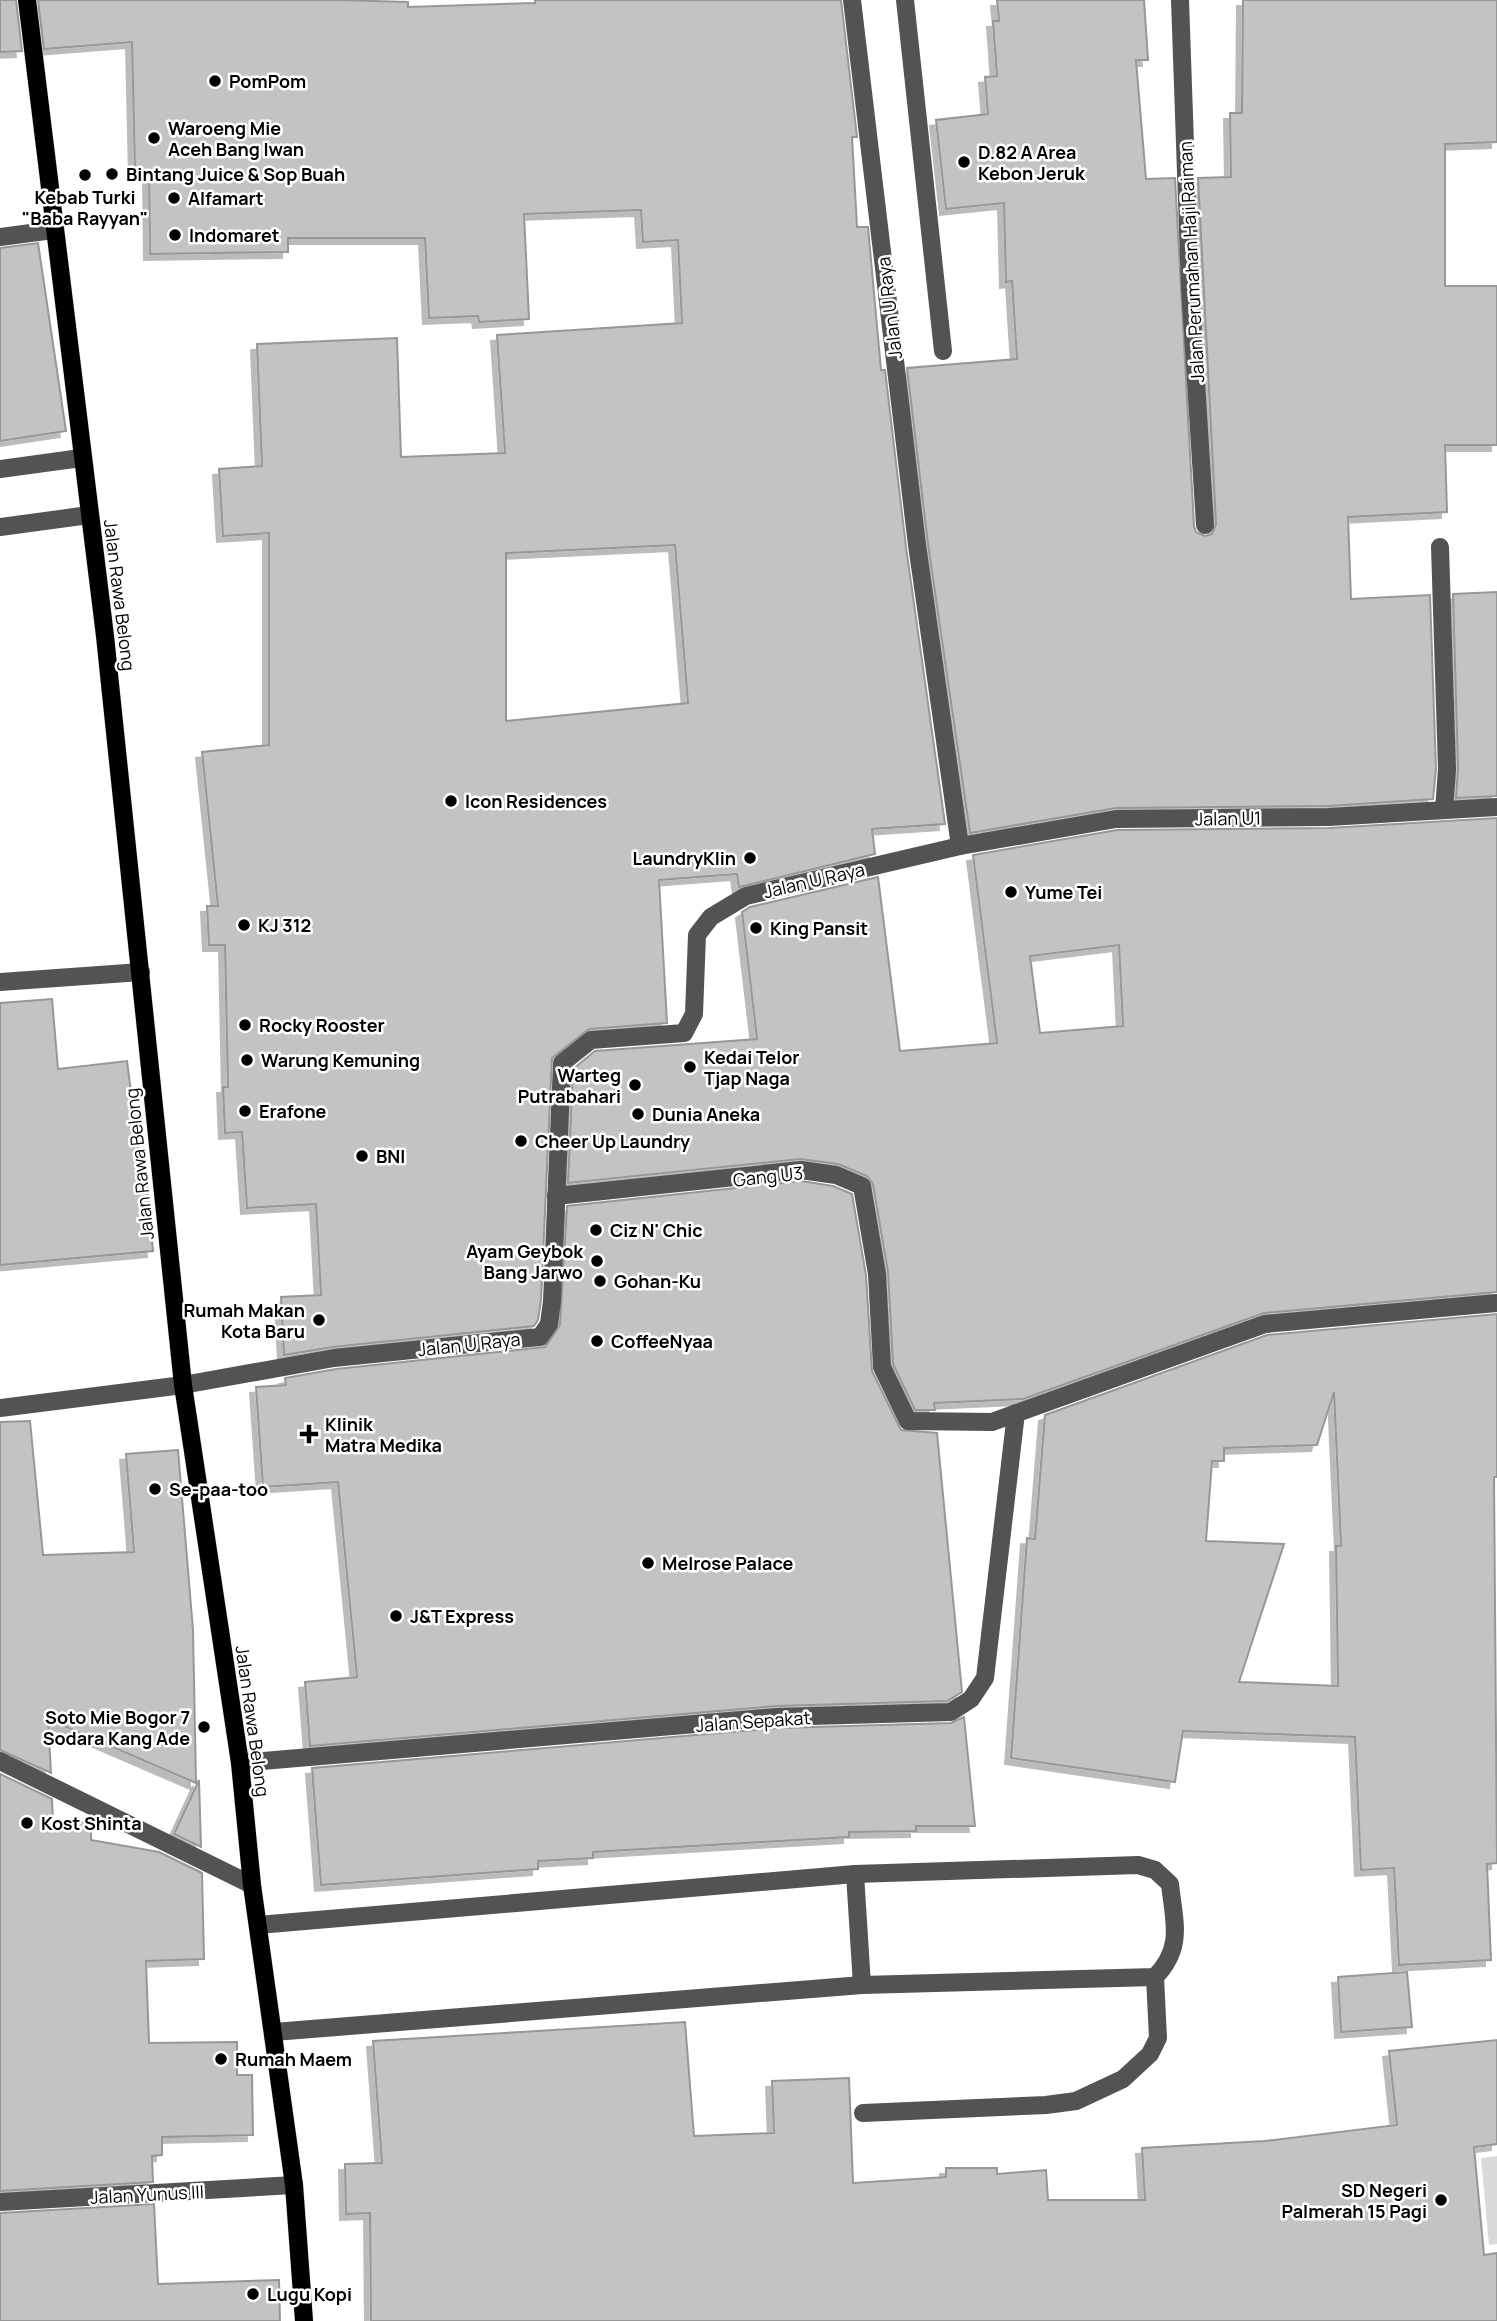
<svg xmlns="http://www.w3.org/2000/svg" width="1497" height="2321" viewBox="0 0 1497 2321" font-family="Manrope,sans-serif">
  <defs>
    <filter id="shadow"><feDropShadow dx="-6" dy="6" stdDeviation="0" flood-color="#0004"/></filter>
  </defs>
  <rect width="100%" height="100%" fill="#fff"/>
  <path fill="#dadada" d="M 1497,2156 L 1497,2244 L 1489,2245 L 1481,2158 Z"/>
  <g fill="#c3c3c3" stroke="#979797" stroke-width="2" fill-rule="evenodd" filter="url(#shadow)">
    <path d="M 0,0 L 16,0 L 22,51 L 0,52 Z"/>
    <path d="M 38,0 L 338,0 L 408,2 L 408,7 L 535,3 L 535,0 L 841,0 L 857,137 L 852,137 L 857,227 L 868,227 L 881,370 L 885,370 L 906,547 L 945,824 L 872,829 L 875,854 L 739,887 L 737,874 L 659,880 L 667,1023 L 589,1029 L 552,1058 L 541,1300 L 538,1320 L 534,1326 L 333,1347 L 284,1355 L 281,1297 L 321,1295 L 316,1204 L 247,1208 L 242,1132 L 225,1133 L 223,1087 L 228,1087 L 225,945 L 209,945 L 207,906 L 218,906 L 202,752 L 269,745 L 269,533 L 223,536 L 219,469 L 262,466 L 257,344 L 397,338 L 401,457 L 505,453 L 497,335 L 682,323 L 678,240 L 643,242 L 641,210 L 524,214 L 529,319 L 479,322 L 478,316 L 429,318 L 425,238 L 288,238 L 288,252 L 150,254 L 149,170 L 135,170 L 132,42 L 44,49 ZM 675,545 L 688,703 L 506,721 L 506,553 Z"/>
    <path d="M 997,0 L 1144,0 L 1148,60 L 1136,60 L 1146,179 L 1175,178 L 1194,526 L 1196,532 L 1205,536 L 1212,534 L 1216,524 L 1198,178 L 1231,177 L 1230,113 L 1242,113 L 1243,0 L 1497,0 L 1497,142 L 1445,144 L 1445,286 L 1497,286 L 1497,445 L 1445,445 L 1447,512 L 1348,517 L 1351,599 L 1430,595 L 1436,769 L 1433,799 L 1329,806 L 1116,808 L 970,833 L 928,544 L 907,368 L 1017,359 L 1012,281 L 1006,282 L 1004,203 L 946,209 L 936,120 L 988,114 L 985,77 L 997,76 L 993,21 L 999,21 Z"/>
    <path d="M 38,243 L 66,431 L 0,441 L 0,248 Z"/>
    <path d="M 1497,592 L 1497,796 L 1456,798 L 1458,769 L 1453,594 Z"/>
    <path d="M 1497,818 L 1497,1292 L 1264,1313 L 1023,1399 L 934,1403 L 935,1410 L 915,1410 L 893,1364 L 888,1272 L 873,1184 L 867,1176 L 838,1164 L 800,1159 L 568,1183 L 573,1069 L 595,1051 L 757,1039 L 742,912 L 750,907 L 878,877 L 900,1051 L 997,1043 L 973,855 L 1117,830 L 1329,828 ZM 1119,945 L 1123,1026 L 1040,1033 L 1030,956 Z"/>
    <path d="M 52,999 L 58,1069 L 127,1061 L 139,1153 L 144,1153 L 153,1251 L 0,1265 L 0,1003 Z"/>
    <path d="M 801,1181 L 833,1186 L 852,1194 L 866,1275 L 872,1371 L 901,1430 L 937,1433 L 962,1692 L 947,1701 L 776,1706 L 310,1746 L 305,1682 L 357,1677 L 338,1482 L 263,1487 L 256,1387 L 286,1385 L 285,1378 L 336,1369 L 545,1347 L 560,1325 L 567,1206 Z"/>
    <path d="M 1497,1314 L 1497,1477 L 1494,1477 L 1497,1863 L 1487,1864 L 1491,1960 L 1399,1965 L 1394,1868 L 1361,1870 L 1355,1737 L 1183,1731 L 1175,1782 L 1011,1758 L 1027,1538 L 1035,1539 L 1045,1415 L 1267,1335 ZM 1334,1392 L 1341,1546 L 1336,1546 L 1338,1686 L 1239,1682 L 1284,1544 L 1206,1541 L 1212,1461 L 1224,1461 L 1224,1448 L 1317,1445 Z"/>
    <path d="M 30,1421 L 43,1555 L 134,1552 L 126,1454 L 178,1450 L 193,1630 L 196,1783 L 48,1719 L 51,1773 L 0,1750 L 0,1422 Z"/>
    <path d="M 964,1717 L 975,1826 L 916,1826 L 916,1831 L 849,1832 L 849,1837 L 593,1852 L 593,1858 L 538,1861 L 538,1869 L 321,1885 L 312,1768 L 778,1728 L 951,1723 Z"/>
    <path d="M 0,1774 L 52,1799 L 53,1823 L 91,1822 L 91,1840 L 159,1852 L 202,1873 L 204,1959 L 146,1961 L 149,2043 L 237,2042 L 237,2075 L 252,2075 L 253,2135 L 162,2137 L 162,2155 L 152,2156 L 153,2182 L 0,2191 Z"/>
    <path d="M 199,1780 L 201,1847 L 174,1834 Z"/>
    <path d="M 1407,1972 L 1412,2027 L 1341,2032 L 1338,1977 Z"/>
    <path d="M 685,2022 L 694,2136 L 774,2133 L 772,2081 L 849,2078 L 853,2183 L 946,2177 L 946,2168 L 997,2168 L 997,2174 L 1046,2170 L 1048,2200 L 1145,2200 L 1142,2148 L 1265,2141 L 1397,2125 L 1389,2051 L 1497,2040 L 1497,2144 L 1474,2147 L 1484,2255 L 1497,2253 L 1497,2321 L 371,2321 L 370,2213 L 346,2214 L 345,2164 L 382,2163 L 373,2041 Z"/>
    <path d="M 154,2204 L 158,2284 L 279,2280 L 280,2321 L 0,2321 L 0,2213 Z"/>
  </g>
  <g fill="none" stroke-linecap="round" stroke-linejoin="round">
    <g stroke="#dbdbdb" stroke-width="19">
      <path id="major" d="M 27,0 L 105,636 L 183,1385 L 240,1763 L 252,1885 L 294,2185 L 304,2321"/>
    </g>
    <g stroke="#535353" stroke-width="18">
      <path d="M 852,0 L 917,545 L 960,846"/>
      <path d="M 905,0 L 943,351"/>
      <path d="M 1180,0 L 1190,287 L 1205,525"/>
      <path d="M 0,237 L 53,230"/>
      <path d="M 0,469 L 81,458"/>
      <path d="M 0,527 L 89,515"/>
      <path d="M 1440,547 L 1447,769 L 1444,810"/>
      <path d="M 0,982 L 141,972"/>
      <path d="M 556,1196 L 801,1170 L 836,1175 L 862,1186 L 877,1274 L 882,1367 L 908,1421 L 992,1422 L 1265,1324 L 1497,1303"/>
      <path d="M 0,1408 L 183,1385 L 334,1358 L 540,1337 L 549,1324 L 552,1301 L 562,1063 L 591,1040 L 684,1033 L 694,1014 L 697,935 L 711,917 L 746,896 L 960,846 L 1116,819 L 1329,817 L 1497,807"/>
      <path d="M 0,1761 L 252,1885"/>
      <path d="M 240,1763 L 777,1717 L 951,1712 L 971,1699 L 985,1678 L 1016,1413"/>
      <path d="M 855,1874 L 862,1985"/>
      <path d="M 258,1925 L 855,1874 L 1138,1865 L 1155,1870 L 1170,1884 C 1174,1922 1184,1947 1155,1977 L 862,1985 L 274,2032"/>
      <path d="M 863,2113 L 1046,2105 L 1076,2101 L 1123,2079 L 1150,2054 L 1158,2038 L 1155,1977"/>
      <path d="M 0,2202 L 294,2185"/>
    </g>
    <use href="#major" stroke="#000" stroke-width="18"/>
  </g>
  <g fill="#000" stroke="#fff" stroke-width="2.5">
    <circle cx="215" cy="81" r="7"/>
    <circle cx="154" cy="138" r="7"/>
    <circle cx="964" cy="162" r="7"/>
    <circle cx="112" cy="174" r="7"/>
    <circle cx="85" cy="175" r="7"/>
    <circle cx="174" cy="198" r="7"/>
    <circle cx="175" cy="235" r="7"/>
    <circle cx="451" cy="801" r="7"/>
    <circle cx="750" cy="858" r="7"/>
    <circle cx="1011" cy="892" r="7"/>
    <circle cx="244" cy="925" r="7"/>
    <circle cx="756" cy="928" r="7"/>
    <circle cx="245" cy="1025" r="7"/>
    <circle cx="247" cy="1060" r="7"/>
    <circle cx="690" cy="1067" r="7"/>
    <circle cx="635" cy="1085" r="7"/>
    <circle cx="245" cy="1111" r="7"/>
    <circle cx="638" cy="1114" r="7"/>
    <circle cx="521" cy="1141" r="7"/>
    <circle cx="362" cy="1156" r="7"/>
    <circle cx="596" cy="1230" r="7"/>
    <circle cx="597" cy="1261" r="7"/>
    <circle cx="600" cy="1281" r="7"/>
    <circle cx="319" cy="1320" r="7"/>
    <circle cx="597" cy="1341" r="7"/>
    <path d="M305.5 1423.5h7v7h7v7h-7v7h-7v-7h-7v-7h7z"/>
    <circle cx="155" cy="1489" r="7"/>
    <circle cx="648" cy="1563" r="7"/>
    <circle cx="396" cy="1616" r="7"/>
    <circle cx="204" cy="1727" r="7"/>
    <circle cx="27" cy="1823" r="7"/>
    <circle cx="221" cy="2059" r="7"/>
    <circle cx="1441" cy="2200" r="7"/>
    <circle cx="253" cy="2294" r="7"/>
  </g>
  <g text-anchor="middle" dominant-baseline="central" stroke-width="5" stroke-linejoin="round" paint-order="stroke">
    <g font-size="18" font-weight="bold" fill="#000" stroke="#fff" text-anchor="start">
      <text x="229" y="81">PomPom</text>
      <text x="168" y="128">Waroeng Mie<tspan x="168" dy="21">Aceh Bang Iwan</tspan></text>
      <text x="978" y="152">D.82 A Area<tspan x="978" dy="21">Kebon Jeruk</tspan></text>
      <text x="126" y="174">Bintang Juice &amp; Sop Buah</text>
      <text x="85" y="197" text-anchor="middle">Kebab Turki<tspan x="85" dy="21">"Baba Rayyan"</tspan></text>
      <text x="188" y="198">Alfamart</text>
      <text x="189" y="235">Indomaret</text>
      <text x="465" y="801">Icon Residences</text>
      <text x="736" y="858" text-anchor="end">LaundryKlin</text>
      <text x="1025" y="892">Yume Tei</text>
      <text x="258" y="925">KJ 312</text>
      <text x="770" y="928">King Pansit</text>
      <text x="259" y="1025">Rocky Rooster</text>
      <text x="704" y="1057">Kedai Telor<tspan x="704" dy="21">Tjap Naga</tspan></text>
      <text x="261" y="1060">Warung Kemuning</text>
      <text x="621" y="1075" text-anchor="end">Warteg<tspan x="621" dy="21">Putrabahari</tspan></text>
      <text x="259" y="1111">Erafone</text>
      <text x="652" y="1114">Dunia Aneka</text>
      <text x="535" y="1141">Cheer Up Laundry</text>
      <text x="376" y="1156">BNI</text>
      <text x="610" y="1230">Ciz N' Chic</text>
      <text x="583" y="1251" text-anchor="end">Ayam Geybok<tspan x="583" dy="21">Bang Jarwo</tspan></text>
      <text x="614" y="1281">Gohan-Ku</text>
      <text x="305" y="1310" text-anchor="end">Rumah Makan<tspan x="305" dy="21">Kota Baru</tspan></text>
      <text x="611" y="1341">CoffeeNyaa</text>
      <text x="325" y="1424">Klinik<tspan x="325" dy="21">Matra Medika</tspan></text>
      <text x="169" y="1489">Se-paa-too</text>
      <text x="662" y="1563">Melrose Palace</text>
      <text x="410" y="1616">J&amp;T Express</text>
      <text x="190" y="1717" text-anchor="end">Soto Mie Bogor 7<tspan x="190" dy="21">Sodara Kang Ade</tspan></text>
      <text x="41" y="1823">Kost Shinta</text>
      <text x="235" y="2059">Rumah Maem</text>
      <text x="1427" y="2190" text-anchor="end">SD Negeri<tspan x="1427" dy="21">Palmerah 15 Pagi</tspan></text>
      <text x="267" y="2294">Lugu Kopi</text>
    </g>
    <g font-size="18" fill="#000" stroke="#fff">
      <text transform="translate(1191 262) rotate(-93)">Jalan Perumahan Haji Raiman</text>
      <text transform="translate(889 308) rotate(-97)">Jalan U Raya</text>
      <text transform="translate(120 595) rotate(83)">Jalan Rawa Belong</text>
      <text transform="translate(1228 818) rotate(-1)">Jalan U1</text>
      <text transform="translate(814 880) rotate(-13)">Jalan U Raya</text>
      <text transform="translate(139 1164) rotate(-96)">Jalan Rawa Belong</text>
      <text transform="translate(768 1176) rotate(-6)">Gang U3</text>
      <text transform="translate(469 1344) rotate(-6)">Jalan U Raya</text>
      <text transform="translate(253 1721) rotate(82)">Jalan Rawa Belong</text>
      <text transform="translate(753 1721) rotate(-4)">Jalan Sepakat</text>
      <text transform="translate(147 2194) rotate(-3)">Jalan Yunus III</text>
    </g>
  </g>
</svg>
